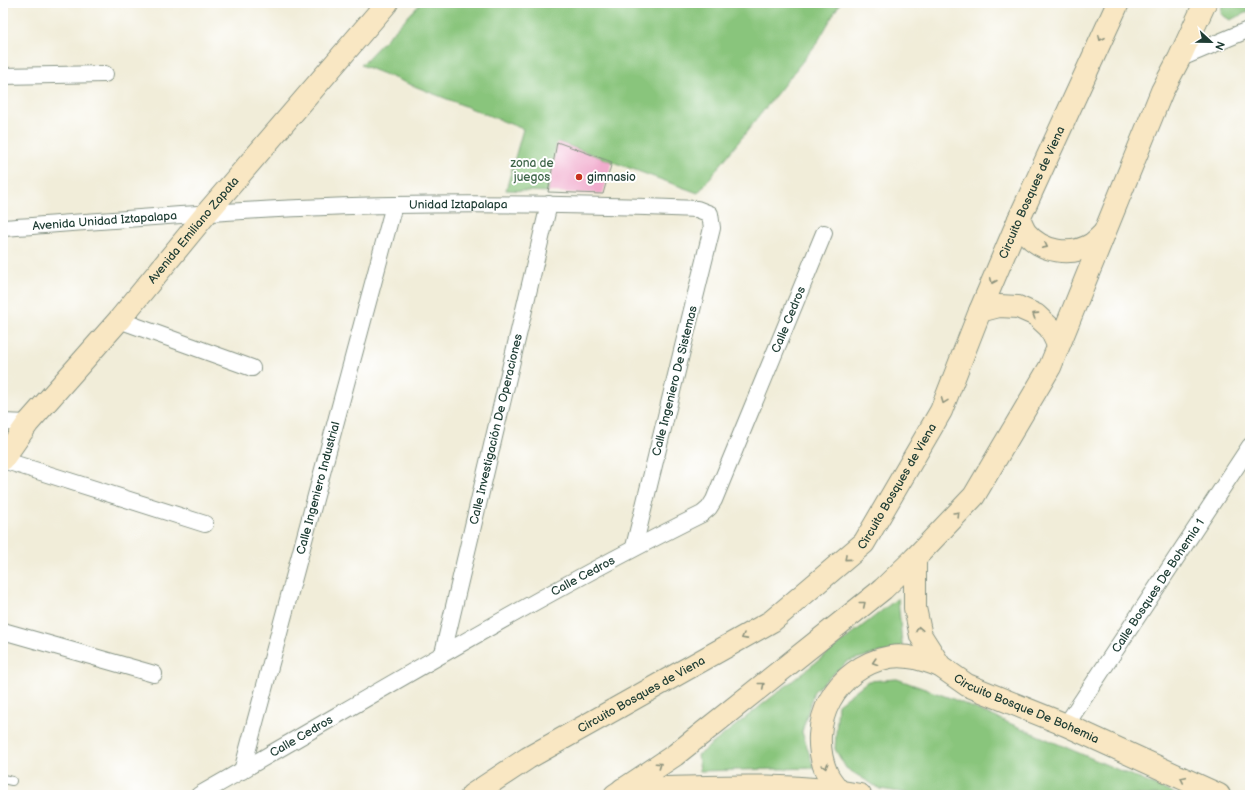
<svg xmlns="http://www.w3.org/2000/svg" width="1253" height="798" viewBox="0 0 1253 798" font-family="'Balsamiq Sans',sans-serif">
  <rect width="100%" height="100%" fill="#fff"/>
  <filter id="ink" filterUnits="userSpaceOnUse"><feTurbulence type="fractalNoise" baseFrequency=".025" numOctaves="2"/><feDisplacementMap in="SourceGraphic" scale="8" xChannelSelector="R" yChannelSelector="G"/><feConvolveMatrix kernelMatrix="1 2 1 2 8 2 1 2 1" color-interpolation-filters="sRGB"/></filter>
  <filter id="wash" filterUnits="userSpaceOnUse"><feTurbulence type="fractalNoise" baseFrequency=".012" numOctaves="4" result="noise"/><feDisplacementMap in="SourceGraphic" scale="16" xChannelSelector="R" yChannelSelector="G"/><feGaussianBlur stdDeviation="0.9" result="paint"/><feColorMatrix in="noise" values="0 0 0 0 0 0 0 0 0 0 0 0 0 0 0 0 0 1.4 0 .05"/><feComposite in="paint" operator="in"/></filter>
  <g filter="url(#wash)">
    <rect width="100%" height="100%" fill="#f1edd9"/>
    <g fill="#89c57b" stroke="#548158">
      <path d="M 421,3 L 840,3 L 817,43 L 698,193 L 558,142 L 548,192 L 506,190 L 523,129 L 361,65 Z"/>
      <path d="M 1222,3 L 1250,3 L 1250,11 L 1230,20 L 1221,14 Z"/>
      <path d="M 898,598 L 903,654 L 882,652 L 848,661 L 814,691 L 802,732 L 814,768 L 700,771 L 698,755 Z"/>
      <path d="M 897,679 L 953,699 L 1177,795 L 920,795 L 880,789 L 846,768 L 835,749 L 838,704 L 868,681 Z"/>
    </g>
    <g id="blocks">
      <path fill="#f1accd" d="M 557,142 L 612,162 L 603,194 L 548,192 Z"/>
    </g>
  </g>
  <g filter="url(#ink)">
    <use href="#blocks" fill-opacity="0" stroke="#889586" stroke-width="1"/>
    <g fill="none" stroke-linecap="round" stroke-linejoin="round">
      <g stroke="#889586" stroke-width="10">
        <path id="lane" d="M 3,779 L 12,781"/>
      </g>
      <g stroke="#889586" stroke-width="18">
        <g id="street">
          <path d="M 1179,59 L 1250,29"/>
          <path d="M 3,76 L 105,74"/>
          <path id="s1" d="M 3,228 C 133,219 263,207 394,205 C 495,203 596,205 697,209 L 710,214 L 712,228 L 634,547"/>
          <path d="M 119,320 L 252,368"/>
          <path d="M 3,422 L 28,423"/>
          <path d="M 3,460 L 205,524"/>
          <path d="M 3,631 L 154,674"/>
          <path id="s2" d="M 443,653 L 549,204"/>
          <path id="s3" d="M 1066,725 L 1250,446"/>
          <path id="s4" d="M 242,771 L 394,205"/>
          <path id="s5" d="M 199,795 C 366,700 530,599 702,514 L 709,508 L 714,500 L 824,233"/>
        </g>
      </g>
      <g stroke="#889586" stroke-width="24">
        <g id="secondary">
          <path d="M 1019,219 C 1021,223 1023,229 1026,233 C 1042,252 1071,257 1092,244 C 1096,241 1100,237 1104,233"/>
          <path d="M 980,311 L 999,306 L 1018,307 L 1036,315 L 1050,328 L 1058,345"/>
          <path id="s6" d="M 3,459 L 28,423 L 119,320 L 206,214 L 387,3"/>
          <path id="s7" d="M 915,558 L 915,608 L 921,636 L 940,666 L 967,685 L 1066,725 L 1219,795"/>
          <path d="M 623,789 C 701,788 783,781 860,795"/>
          <path d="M 839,791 C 835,786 830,780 827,774 C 805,723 836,667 890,657 C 907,654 924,660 940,666"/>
          <path id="s8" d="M 472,795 L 528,758 L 772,621 L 864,543 L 941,411 L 980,311 L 1019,219 L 1118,3"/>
          <path d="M 615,795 L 675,755 L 883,589 L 915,558 L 974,496 L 1050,367 L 1162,91 L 1179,59 L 1205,3"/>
        </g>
      </g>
      <use href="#lane" stroke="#fff" stroke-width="8"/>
      <use href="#street" stroke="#fff" stroke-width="16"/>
      <use href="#secondary" stroke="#f9e7c3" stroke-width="22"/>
    </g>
    <defs><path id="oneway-chevron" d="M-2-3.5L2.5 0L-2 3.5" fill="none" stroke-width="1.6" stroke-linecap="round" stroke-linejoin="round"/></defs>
    <g stroke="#8c927c">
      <use href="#oneway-chevron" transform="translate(1101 38) rotate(115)"/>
      <use href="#oneway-chevron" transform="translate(1045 246) rotate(26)"/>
      <use href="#oneway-chevron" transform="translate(993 281) rotate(113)"/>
      <use href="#oneway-chevron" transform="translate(1035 315) rotate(-147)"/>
      <use href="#oneway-chevron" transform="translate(944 401) rotate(111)"/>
      <use href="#oneway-chevron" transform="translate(957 514) rotate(-46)"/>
      <use href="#oneway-chevron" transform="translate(847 558) rotate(139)"/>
      <use href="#oneway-chevron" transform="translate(863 604) rotate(-39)"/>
      <use href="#oneway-chevron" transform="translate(919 629) rotate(-101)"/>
      <use href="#oneway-chevron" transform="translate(744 637) rotate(151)"/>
      <use href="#oneway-chevron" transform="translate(875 662) rotate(163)"/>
      <use href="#oneway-chevron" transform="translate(762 685) rotate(-39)"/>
      <use href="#oneway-chevron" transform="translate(659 765) rotate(-34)"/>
      <use href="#oneway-chevron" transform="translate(825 766) rotate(74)"/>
      <use href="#oneway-chevron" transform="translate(1183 779) rotate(-155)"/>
    </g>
  </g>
  <circle fill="#c8321e" stroke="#fff" stroke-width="1.5" cx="579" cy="177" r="4"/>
  <g text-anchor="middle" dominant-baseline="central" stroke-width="4" stroke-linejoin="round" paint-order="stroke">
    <g font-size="12" fill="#3f6649" stroke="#fff">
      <text x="532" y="163">zona de<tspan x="532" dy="14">juegos</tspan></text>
    </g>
    <g font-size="12" fill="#1f3d34" stroke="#fff" text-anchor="start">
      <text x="587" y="177">gimnasio</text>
    </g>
    <g font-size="12" fill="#1f3d34" stroke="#fff">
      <text stroke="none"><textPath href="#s8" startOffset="857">Circuito Bosques de Viena</textPath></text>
      <text stroke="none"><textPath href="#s1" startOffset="456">Unidad Iztapalapa</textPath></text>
      <text stroke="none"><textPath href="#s1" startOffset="102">Avenida Unidad Iztapalapa</textPath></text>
      <text stroke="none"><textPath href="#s6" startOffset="298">Avenida Emiliano Zapata</textPath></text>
      <text stroke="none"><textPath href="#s5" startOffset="790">Calle Cedros</textPath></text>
      <text transform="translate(675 381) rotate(-76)">Calle Ingeniero De Sistemas</text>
      <text stroke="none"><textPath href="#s2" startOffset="230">Calle Investigación De Operaciones</textPath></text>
      <text stroke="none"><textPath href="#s8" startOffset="533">Circuito Bosques de Viena</textPath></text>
      <text stroke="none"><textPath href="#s4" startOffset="293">Calle Ingeniero Industrial</textPath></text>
      <text stroke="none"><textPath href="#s5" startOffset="442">Calle Cedros</textPath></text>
      <text stroke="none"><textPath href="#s3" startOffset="167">Calle Bosques De Bohemia 1</textPath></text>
      <text stroke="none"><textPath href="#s8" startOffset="197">Circuito Bosques de Viena</textPath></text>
      <text stroke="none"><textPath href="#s7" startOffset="211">Circuito Bosque De Bohemia</textPath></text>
      <text stroke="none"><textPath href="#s5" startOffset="118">Calle Cedros</textPath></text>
    </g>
  </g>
  <rect width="1253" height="798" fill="none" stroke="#fff" stroke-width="16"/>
  <g transform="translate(1211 42) rotate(112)" stroke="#ffffff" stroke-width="3" paint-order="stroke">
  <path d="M0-3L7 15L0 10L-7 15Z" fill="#1f3d34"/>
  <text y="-6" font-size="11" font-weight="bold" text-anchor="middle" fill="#1f3d34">N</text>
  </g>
</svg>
